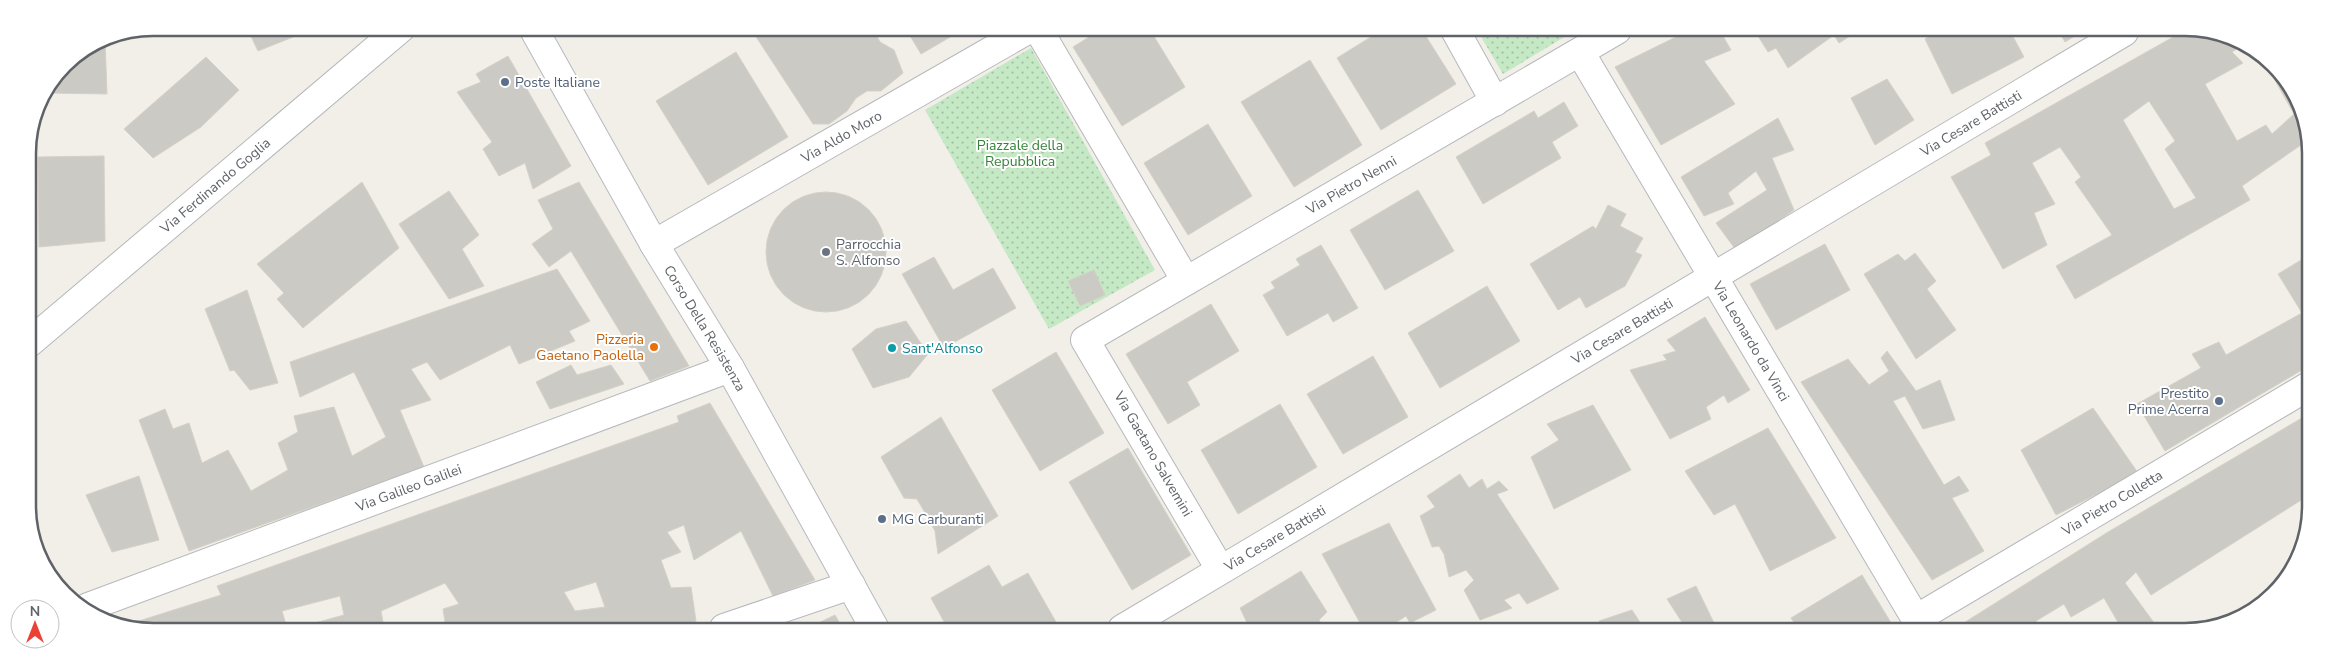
<svg xmlns="http://www.w3.org/2000/svg" width="2338" height="659" viewBox="0 0 2338 659" font-family="'Nunito Sans',sans-serif">
  <defs>
    <pattern id="park-dots" width="8" height="8" patternUnits="userSpaceOnUse" patternTransform="scale(1.25)"><rect width="8" height="8" fill="#c5e8c5"/><path d="M2 2h.1M6 6h.1" fill="none" stroke="#a3c0a4" stroke-width="1.8" stroke-linecap="round"/></pattern>
  </defs>
  <rect width="100%" height="100%" fill="#f1efe8"/>
  <g fill="url(#park-dots)">
    <path d="M 1477,30 L 1576,30 L 1503,74 Z"/>
    <path d="M 1031,48 L 1155,270 L 1049,329 L 925,110 Z"/>
  </g>
  <g fill="#cccac5" stroke="#d6d1c6" fill-rule="evenodd">
    <path d="M 247,28 L 300,28 L 303,33 L 258,51 Z"/>
    <path d="M 325,28 L 347,28 L 329,37 Z"/>
    <path d="M 751,29 L 873,29 L 880,42 L 894,50 L 903,73 L 881,91 L 867,91 L 856,98 L 847,111 L 829,124 L 813,124 Z"/>
    <path d="M 906,29 L 964,29 L 921,54 Z"/>
    <path d="M 1102,29 L 1150,30 L 1185,87 L 1122,126 L 1073,47 Z"/>
    <path d="M 1214,30 L 1229,30 L 1218,36 Z"/>
    <path d="M 1382,30 L 1422,30 L 1456,84 L 1381,130 L 1337,58 Z"/>
    <path d="M 1688,31 L 1720,31 L 1731,50 L 1704,61 L 1735,104 L 1661,145 L 1615,67 Z"/>
    <path d="M 1755,31 L 1858,31 L 1839,43 L 1834,35 L 1788,68 L 1776,48 L 1768,52 Z"/>
    <path d="M 1938,31 L 1995,31 L 1997,35 L 2000,31 L 2010,31 L 2024,57 L 1952,94 L 1925,39 Z"/>
    <path d="M 2059,31 L 2083,31 L 2065,42 Z"/>
    <path d="M 2182,32 L 2217,32 L 2241,46 L 2232,52 L 2243,63 L 2205,84 L 2237,141 L 2266,125 L 2272,134 L 2294,114 L 2268,68 L 2274,65 L 2308,129 L 2308,140 L 2242,186 L 2250,200 L 2075,299 L 2056,266 L 2112,235 L 2075,182 L 2081,177 L 2060,147 L 2032,163 L 2055,204 L 2034,213 L 2047,245 L 2003,269 L 1951,177 L 1991,155 L 1985,143 ZM 2149,101 L 2175,141 L 2165,149 L 2196,198 L 2174,209 L 2123,120 Z"/>
    <path d="M 105,38 L 107,94 L 50,93 L 49,87 L 65,64 Z"/>
    <path d="M 736,52 L 788,137 L 708,185 L 656,101 Z"/>
    <path d="M 508,56 L 571,166 L 533,189 L 525,163 L 499,176 L 483,149 L 492,142 L 457,92 L 481,82 L 476,74 Z"/>
    <path d="M 206,57 L 239,90 L 201,127 L 153,158 L 124,129 Z"/>
    <path d="M 1310,60 L 1362,145 L 1294,187 L 1241,102 Z"/>
    <path d="M 1887,79 L 1914,120 L 1875,145 L 1851,98 Z"/>
    <path d="M 1564,102 L 1578,126 L 1552,142 L 1561,158 L 1483,204 L 1456,157 L 1534,111 L 1538,118 Z"/>
    <path d="M 1778,118 L 1794,150 L 1772,158 L 1794,210 L 1736,250 L 1716,223 L 1767,190 L 1756,171 L 1728,193 L 1734,204 L 1704,216 L 1681,177 Z"/>
    <path d="M 1208,124 L 1252,196 L 1188,235 L 1144,163 Z"/>
    <path d="M 104,156 L 105,241 L 39,247 L 38,157 Z"/>
    <path d="M 362,182 L 399,248 L 303,328 L 277,299 L 284,293 L 257,264 Z"/>
    <path d="M 579,182 L 689,366 L 650,381 L 571,251 L 549,267 L 532,244 L 553,229 L 538,200 Z"/>
    <path d="M 1418,190 L 1454,251 L 1385,290 L 1350,230 Z"/>
    <path d="M 449,191 L 479,235 L 462,249 L 484,286 L 449,299 L 399,224 Z"/>
    <circle cx="826" cy="252" r="60"/>
    <path d="M 1608,205 L 1626,214 L 1620,226 L 1643,238 L 1635,252 L 1642,255 L 1625,286 L 1586,308 L 1580,297 L 1558,310 L 1530,264 L 1593,226 L 1596,229 Z"/>
    <path d="M 1825,244 L 1850,290 L 1776,330 L 1750,284 Z"/>
    <path d="M 1321,245 L 1358,308 L 1333,322 L 1328,313 L 1287,336 L 1263,295 L 1275,288 L 1271,282 L 1300,265 L 1296,259 Z"/>
    <path d="M 1915,253 L 1936,281 L 1927,289 L 1956,330 L 1916,359 L 1864,274 L 1898,254 L 1905,261 Z"/>
    <path d="M 934,257 L 953,290 L 993,268 L 1016,308 L 944,348 L 902,274 Z"/>
    <path d="M 2306,257 L 2307,367 L 2165,451 L 2137,404 L 2201,368 L 2192,354 L 2219,342 L 2226,355 L 2302,313 L 2278,274 Z"/>
    <path d="M 557,269 L 590,321 L 569,331 L 575,341 L 519,364 L 510,345 L 440,380 L 427,362 L 411,369 L 431,400 L 400,410 L 424,467 L 189,551 L 139,420 L 165,409 L 173,429 L 189,423 L 202,463 L 228,450 L 251,491 L 288,470 L 278,443 L 298,432 L 294,416 L 334,407 L 352,456 L 386,437 L 354,372 L 300,397 L 290,362 Z"/>
    <path d="M 1094,270 L 1105,295 L 1080,306 L 1068,281 Z"/>
    <path d="M 1487,286 L 1520,341 L 1440,388 L 1408,333 Z"/>
    <path d="M 247,290 L 278,383 L 250,390 L 234,370 L 230,371 L 205,309 Z"/>
    <path d="M 1211,304 L 1239,351 L 1187,382 L 1200,405 L 1168,424 L 1126,354 Z"/>
    <path d="M 1705,317 L 1750,390 L 1728,403 L 1724,395 L 1706,407 L 1711,419 L 1670,439 L 1630,370 L 1667,360 L 1663,355 L 1676,351 L 1667,340 Z"/>
    <path d="M 906,321 L 928,354 L 909,377 L 873,388 L 852,349 L 876,329 Z"/>
    <path d="M 1887,351 L 1916,391 L 1940,380 L 1955,420 L 1923,429 L 1905,396 L 1893,401 L 1944,485 L 1959,476 L 1969,491 L 1952,498 L 1984,551 L 1932,580 L 1801,382 L 1848,359 L 1869,385 L 1889,371 L 1881,358 Z"/>
    <path d="M 1056,352 L 1104,433 L 1040,471 L 992,390 Z"/>
    <path d="M 1373,356 L 1408,417 L 1343,454 L 1307,394 Z"/>
    <path d="M 571,365 L 577,375 L 611,365 L 624,384 L 550,409 L 536,382 Z"/>
    <path d="M 710,403 L 815,580 L 773,596 L 741,531 L 694,560 L 684,525 L 667,532 L 681,552 L 661,560 L 671,588 L 691,587 L 696,621 L 672,628 L 446,628 L 443,609 L 459,604 L 445,583 L 381,611 L 384,628 L 297,628 L 344,615 L 340,596 L 282,611 L 287,628 L 120,627 L 221,595 L 217,586 L 679,422 L 677,416 ZM 596,582 L 605,607 L 575,611 L 564,592 Z"/>
    <path d="M 1280,404 L 1317,467 L 1238,514 L 1201,450 Z"/>
    <path d="M 1593,405 L 1631,470 L 1554,509 L 1531,457 L 1559,440 L 1547,424 Z"/>
    <path d="M 2093,408 L 2138,473 L 2056,515 L 2021,450 Z"/>
    <path d="M 2307,415 L 2306,497 L 2151,595 L 2136,572 L 2125,583 L 2160,631 L 2123,631 L 2104,598 L 2071,617 L 2064,604 L 2036,621 L 2042,631 L 1951,631 L 2108,532 Z"/>
    <path d="M 941,417 L 998,516 L 938,554 L 935,531 L 928,518 L 917,499 L 904,498 L 881,457 Z"/>
    <path d="M 1768,428 L 1836,538 L 1770,571 L 1735,504 L 1714,515 L 1685,471 Z"/>
    <path d="M 1128,448 L 1191,555 L 1132,590 L 1069,482 Z"/>
    <path d="M 1460,474 L 1469,488 L 1482,479 L 1487,489 L 1499,481 L 1508,490 L 1497,494 L 1559,589 L 1527,604 L 1519,593 L 1504,600 L 1512,608 L 1480,620 L 1464,590 L 1474,580 L 1466,570 L 1449,577 L 1444,554 L 1439,546 L 1432,547 L 1420,516 L 1435,507 L 1427,496 Z"/>
    <path d="M 139,476 L 159,540 L 112,552 L 86,495 Z"/>
    <path d="M 1389,523 L 1436,610 L 1410,623 L 1406,616 L 1384,630 L 1364,630 L 1322,554 Z"/>
    <path d="M 989,565 L 1002,587 L 1028,573 L 1060,629 L 948,629 L 931,598 Z"/>
    <path d="M 1301,571 L 1327,612 L 1319,620 L 1325,630 L 1250,629 L 1240,608 Z"/>
    <path d="M 1862,575 L 1896,631 L 1799,630 L 1791,618 Z"/>
    <path d="M 1696,586 L 1714,623 L 1700,630 L 1687,630 L 1667,599 Z"/>
    <path d="M 1632,610 L 1645,630 L 1605,630 L 1599,621 Z"/>
    <path d="M 835,615 L 843,629 L 806,629 Z"/>
  </g>
  <g fill="none" stroke-linecap="round" stroke-linejoin="round">
    <g stroke="#b5b8bc" stroke-width="30">
      <g id="street">
        <path d="M 1038,29 L 1186,281"/>
        <path d="M 1455,30 L 1495,102"/>
        <path id="s1" d="M 1580,52 L 1923,631"/>
        <path id="s2" d="M 654,244 L 1029,29"/>
        <path id="s3" d="M 29,343 L 401,28"/>
        <path id="s4" d="M 1220,569 L 1085,340 L 1617,30"/>
        <path id="s5" d="M 88,607 L 730,368"/>
        <path id="s6" d="M 1916,619 L 2307,387"/>
        <path d="M 724,628 L 851,585"/>
        <path id="s7" d="M 1122,629 L 2124,32"/>
      </g>
    </g>
    <g stroke="#b6babf" stroke-width="30">
      <g id="secondary">
        <path id="s8" d="M 533,28 L 654,244 L 730,368 L 875,629"/>
      </g>
    </g>
    <use href="#street" stroke="#fff" stroke-width="28"/>
    <use href="#secondary" stroke="#fff" stroke-width="28"/>
  </g>
  <g fill="#5c6f8a" stroke="#fff" stroke-width="2">
    <circle cx="505" cy="82" r="5"/>
    <circle cx="2219" cy="401" r="5"/>
    <circle cx="882" cy="519" r="5"/>
  </g>
  <circle fill="#6b7280" stroke="#fff" stroke-width="2" cx="826" cy="252" r="5"/>
  <circle fill="#e8710a" stroke="#fff" stroke-width="2" cx="654" cy="347" r="5"/>
  <circle fill="#0f9aa8" stroke="#fff" stroke-width="2" cx="892" cy="348" r="5"/>
  <g text-anchor="middle" dominant-baseline="central" stroke-width="4" stroke-linejoin="round" paint-order="stroke">
    <g font-size="14" fill="#4e5e75" stroke="#fff" text-anchor="start">
      <text x="515" y="82">Poste Italiane</text>
      <text x="2209" y="393" text-anchor="end">Prestito<tspan x="2209" dy="16">Prime Acerra</tspan></text>
      <text x="892" y="519">MG Carburanti</text>
    </g>
    <g font-size="14" fill="#5f6368" stroke="#fff">
      <text stroke="none"><textPath href="#s7" startOffset="988">Via Cesare Battisti</textPath></text>
      <text stroke="none"><textPath href="#s2" startOffset="216">Via Aldo Moro</textPath></text>
      <text stroke="none"><textPath href="#s3" startOffset="244">Via Ferdinando Goglia</textPath></text>
      <text stroke="none"><textPath href="#s4" startOffset="574">Via Pietro Nenni</textPath></text>
      <text stroke="none"><textPath href="#s8" startOffset="346">Corso Della Resistenza</textPath></text>
      <text stroke="none"><textPath href="#s7" startOffset="582">Via Cesare Battisti</textPath></text>
      <text stroke="none"><textPath href="#s1" startOffset="336">Via Leonardo da Vinci</textPath></text>
      <text transform="translate(1153 454) rotate(60)">Via Gaetano Salvemini</text>
      <text stroke="none"><textPath href="#s5" startOffset="342">Via Galileo Galilei</textPath></text>
      <text stroke="none"><textPath href="#s6" startOffset="228">Via Pietro Colletta</textPath></text>
      <text stroke="none"><textPath href="#s7" startOffset="178">Via Cesare Battisti</textPath></text>
    </g>
    <g font-size="14" fill="#348238" stroke="#fff">
      <text x="1020" y="145">Piazzale della<tspan x="1020" dy="16">Repubblica</tspan></text>
    </g>
    <g font-size="14" fill="#5b616d" stroke="#fff" text-anchor="start">
      <text x="836" y="244">Parrocchia<tspan x="836" dy="16">S. Alfonso</tspan></text>
    </g>
    <g font-size="14" fill="#c56008" stroke="#fff" text-anchor="end">
      <text x="644" y="339">Pizzeria<tspan x="644" dy="16">Gaetano Paolella</tspan></text>
    </g>
    <g font-size="14" fill="#0d838f" stroke="#fff" text-anchor="start">
      <text x="902" y="348">Sant'Alfonso</text>
    </g>
  </g>
  <path d="M0 0H2338V659H0ZM153 36H2185A117 117 0 0 1 2302 153V506A117 117 0 0 1 2185 623H153A117 117 0 0 1 36 506V153A117 117 0 0 1 153 36Z" fill="#fff" fill-rule="evenodd"/>
  <path fill="none" stroke="#5f6368" stroke-width="2.5" d="M153 36H2185A117 117 0 0 1 2302 153V506A117 117 0 0 1 2185 623H153A117 117 0 0 1 36 506V153A117 117 0 0 1 153 36Z"/>
  <g transform="translate(35 624)"><circle r="24" fill="#ffffff" stroke="#bfc1c3"/>
  <path d="M0-4L9 19L0 12L-9 19Z" fill="#ea4335"/>
  <text y="-8" font-size="14" font-weight="bold" text-anchor="middle" fill="#5f6368">N</text>
  </g>
</svg>
